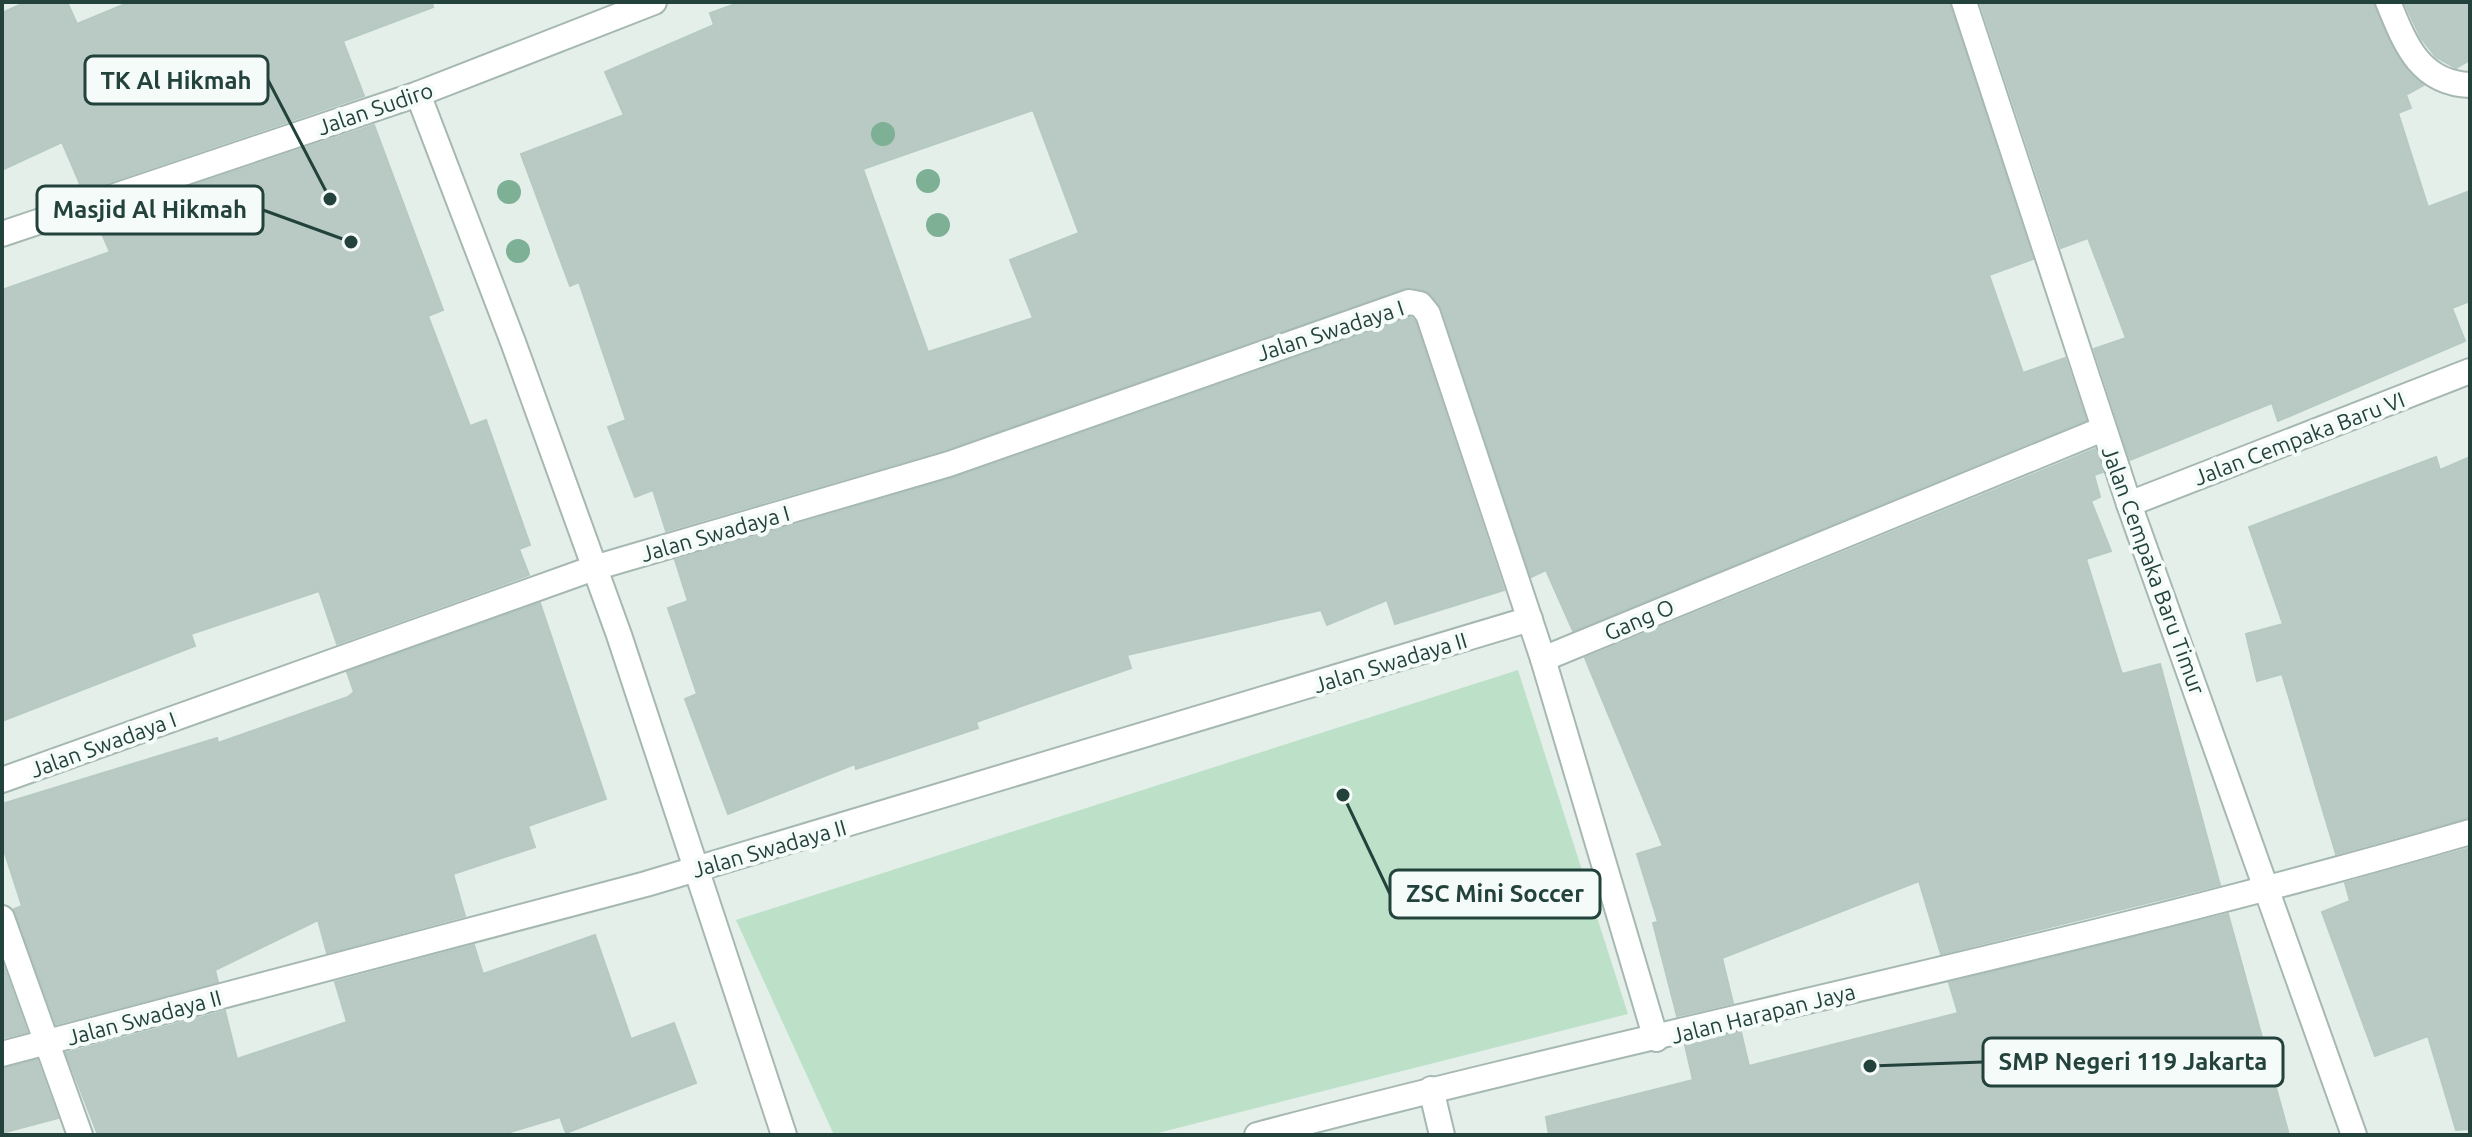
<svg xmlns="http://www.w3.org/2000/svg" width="2472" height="1137" viewBox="0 0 2472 1137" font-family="Ubuntu,sans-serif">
  <rect width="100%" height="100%" fill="#e4efea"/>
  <path fill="#bce1c8" d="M 1518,670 L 1628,1014 L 1150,1135 L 834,1135 L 736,920 Z"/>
  <g fill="#b9cac4" stroke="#b6c9c2" stroke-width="2" fill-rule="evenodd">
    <path d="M 26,2 L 67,2 L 77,24 L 130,2 L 432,2 L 433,7 L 343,41 L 364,96 L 83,191 L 62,142 L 2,170 L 2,13 Z"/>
    <path d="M 741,2 L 1949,2 L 2033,259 L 1989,275 L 2023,373 L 2065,358 L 2086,420 L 1573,631 L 1546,570 L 1531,577 L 1442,309 L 1431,294 L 1411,287 L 944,450 L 666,531 L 653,490 L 635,497 L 608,427 L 626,420 L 579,282 L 570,286 L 521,154 L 624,115 L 605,72 L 714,25 L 710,13 ZM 1033,110 L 1079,233 L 1010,260 L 1033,318 L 928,352 L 863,169 Z"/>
    <path d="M 1980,2 L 2373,2 L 2396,54 L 2424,85 L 2406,95 L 2411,108 L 2398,113 L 2428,207 L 2470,191 L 2470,301 L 2452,308 L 2465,341 L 2278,421 L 2272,403 L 2130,460 L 2094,349 L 2126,338 L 2088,238 L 2061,248 Z"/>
    <path d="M 2404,2 L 2470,2 L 2470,60 L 2456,68 L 2436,57 L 2421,38 Z"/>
    <path d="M 374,125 L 443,310 L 428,316 L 470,426 L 486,420 L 530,545 L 519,549 L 529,575 L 337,644 L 319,591 L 191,634 L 195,646 L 2,721 L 2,290 L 110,252 L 95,218 Z"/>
    <path d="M 1410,317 L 1415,321 L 1504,590 L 1395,624 L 1387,600 L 1327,625 L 1321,610 L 1127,655 L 1131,668 L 976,722 L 978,728 L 856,769 L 855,764 L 728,814 L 685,699 L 697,694 L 668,608 L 688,601 L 675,560 L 953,478 Z"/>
    <path d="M 2095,449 L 2103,472 L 2094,475 L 2100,497 L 2091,501 L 2111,551 L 2086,559 L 2122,674 L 2160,664 L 2220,885 L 1941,954 L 1919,881 L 1722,958 L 1733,1003 L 1677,1016 L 1653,923 L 1658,922 L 1637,854 L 1663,846 L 1585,658 Z"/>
    <path d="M 2436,457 L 2440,470 L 2470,457 L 2470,817 L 2336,854 L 2282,674 L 2257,681 L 2246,634 L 2283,624 L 2249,527 Z"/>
    <path d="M 540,603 L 606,799 L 528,826 L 535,847 L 453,874 L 465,916 L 327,953 L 318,920 L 215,970 L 218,982 L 56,1024 L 14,909 L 22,906 L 2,844 L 2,804 L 217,738 L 218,743 L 348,697 L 354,692 L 347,672 Z"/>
    <path d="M 2470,848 L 2470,1129 L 2456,1130 L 2428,1036 L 2375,1056 L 2322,912 L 2350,901 L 2345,883 Z"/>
    <path d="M 2228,914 L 2289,1135 L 1549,1135 L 1546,1117 L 1693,1080 L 1685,1045 L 1741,1032 L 1749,1066 L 1958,1013 L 1949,983 Z"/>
    <path d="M 595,935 L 631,1039 L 674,1023 L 696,1083 L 566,1133 L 560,1117 L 500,1135 L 98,1135 L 66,1053 L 225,1011 L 237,1059 L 347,1022 L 335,982 L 474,945 L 483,974 Z"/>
    <path d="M 2,962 L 27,1032 L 2,1038 Z"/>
    <path d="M 37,1060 L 58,1118 L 2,1133 L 2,1069 Z"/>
  </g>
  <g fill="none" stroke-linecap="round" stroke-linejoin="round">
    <g stroke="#a6b8b2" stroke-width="28">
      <g id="minor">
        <path d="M 1964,2 L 2129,504 L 2354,1135"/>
        <path d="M 2388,2 C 2405,43 2419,83 2470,85"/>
        <path d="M 418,94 L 513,342 L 619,635 L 784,1135"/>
        <path d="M 2,234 L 418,94 L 654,2"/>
        <path d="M 2129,504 L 2470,371"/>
        <path d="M 1543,659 L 2103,429"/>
        <path d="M 2,780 L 594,568 L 949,464 L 1409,302 L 1420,304 L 1428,314 L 1543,659 L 1656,1039"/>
        <path d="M 2,918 L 80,1135"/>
        <path d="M 2,1054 L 646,884 L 1530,619"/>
        <path d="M 1431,1089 L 1442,1135"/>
        <path d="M 1257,1135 C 1660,1029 2069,949 2470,832"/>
      </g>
    </g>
    <use href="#minor" stroke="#fff" stroke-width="24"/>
  </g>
  <g fill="#7db094">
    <circle cx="883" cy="134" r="12"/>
    <circle cx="928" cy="181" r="12"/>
    <circle cx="509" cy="192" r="12"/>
    <circle cx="938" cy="225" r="12"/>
    <circle cx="518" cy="251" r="12"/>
  </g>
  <g text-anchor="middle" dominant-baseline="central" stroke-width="8" stroke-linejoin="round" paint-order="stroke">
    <g font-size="22" fill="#22423b" stroke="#f5fbf8">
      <text transform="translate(375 108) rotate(-19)">Jalan Sudiro</text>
      <text transform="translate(1330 330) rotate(-18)">Jalan Swadaya I</text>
      <text transform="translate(2299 438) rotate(-21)">Jalan Cempaka Baru VI</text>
      <text transform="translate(715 533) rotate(-16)">Jalan Swadaya I</text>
      <text transform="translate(2154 570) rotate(70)">Jalan Cempaka Baru Timur</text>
      <text transform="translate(1639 619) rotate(-23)">Gang O</text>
      <text transform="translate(1390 662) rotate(-17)">Jalan Swadaya II</text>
      <text transform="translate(103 744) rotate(-20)">Jalan Swadaya I</text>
      <text transform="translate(769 848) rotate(-16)">Jalan Swadaya II</text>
      <text transform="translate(1763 1013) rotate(-14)">Jalan Harapan Jaya</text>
      <text transform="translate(144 1017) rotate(-15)">Jalan Swadaya II</text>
    </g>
  </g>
  <path fill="none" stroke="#22423b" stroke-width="3" d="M330 199L268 80M351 242L263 210M1343 795L1390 894M1870 1066L1983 1062"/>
  <g fill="#22423b" stroke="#f5fbf8" stroke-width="3">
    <circle cx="330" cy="199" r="8"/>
    <circle cx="351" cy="242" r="8"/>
    <circle cx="1343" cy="795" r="8"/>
    <circle cx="1870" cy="1066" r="8"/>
  </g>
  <g fill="#f5fbf8" stroke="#22423b" stroke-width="3">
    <rect x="85" y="56" width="183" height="48" rx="8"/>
    <rect x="37" y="186" width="226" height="48" rx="8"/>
    <rect x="1390" y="870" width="210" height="48" rx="8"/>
    <rect x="1983" y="1038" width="300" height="48" rx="8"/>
  </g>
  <g font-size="24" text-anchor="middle" font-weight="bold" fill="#22423b">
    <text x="176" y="89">TK Al Hikmah</text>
    <text x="150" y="218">Masjid Al Hikmah</text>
    <text x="1495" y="902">ZSC Mini Soccer</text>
    <text x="2133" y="1070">SMP Negeri 119 Jakarta</text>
  </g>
  <rect width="2472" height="1137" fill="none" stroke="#22423b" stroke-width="8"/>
</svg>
